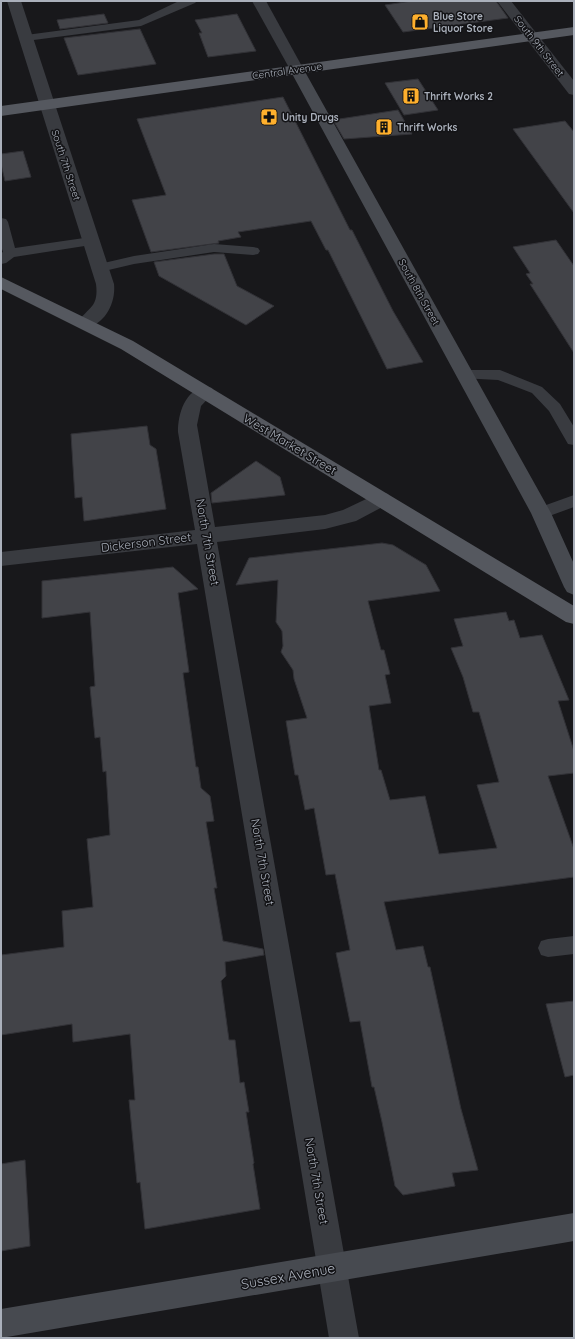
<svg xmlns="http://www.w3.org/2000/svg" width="575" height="1339" viewBox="0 0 575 1339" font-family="Quicksand,sans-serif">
  <rect width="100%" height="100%" fill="#18181b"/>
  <g fill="#424348" stroke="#323237">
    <path d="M 412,1 L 496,1 L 508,18 L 403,32 L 385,5 Z"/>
    <path d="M 104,14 L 108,23 L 60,29 L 57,20 Z"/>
    <path d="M 237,14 L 256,51 L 208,57 L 199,33 L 202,33 L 195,20 Z"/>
    <path d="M 140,29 L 156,64 L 78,75 L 64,38 Z"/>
    <path d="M 418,79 L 438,110 L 404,115 L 385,83 Z"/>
    <path d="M 283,97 L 350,230 L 352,230 L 393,311 L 423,362 L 387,369 L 328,250 L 326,250 L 311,221 L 238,232 L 241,237 L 218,241 L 219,243 L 151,252 L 132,200 L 166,195 L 137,119 Z"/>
    <path d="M 398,110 L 412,134 L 344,139 L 333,120 Z"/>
    <path d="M 565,121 L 574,132 L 574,213 L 513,129 Z"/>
    <path d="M 23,151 L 31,177 L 5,181 L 1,164 L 1,154 Z"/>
    <path d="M 556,240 L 574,266 L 574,353 L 530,284 L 533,284 L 526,274 L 530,273 L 513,247 Z"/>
    <path d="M 214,254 L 224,254 L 237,286 L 274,306 L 246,325 L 159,276 L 154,262 Z"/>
    <path d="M 147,426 L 150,445 L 156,449 L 166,509 L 84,521 L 82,497 L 75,498 L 71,434 Z"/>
    <path d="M 256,461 L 280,477 L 285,495 L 212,503 L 211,493 Z"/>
    <path d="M 382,543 L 393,545 L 426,565 L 440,591 L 368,601 L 381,650 L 384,650 L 390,674 L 385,675 L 391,703 L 369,706 L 379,770 L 381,770 L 390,800 L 425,796 L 439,854 L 497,848 L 477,785 L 499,782 L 479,712 L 473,712 L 463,677 L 451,648 L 463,646 L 454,619 L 506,612 L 509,621 L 514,620 L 520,638 L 542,635 L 569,700 L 558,701 L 574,751 L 574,773 L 548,776 L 574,849 L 574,877 L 384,902 L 396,950 L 423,946 L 428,967 L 430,967 L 461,1109 L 478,1170 L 452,1173 L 455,1186 L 403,1195 L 395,1186 L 382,1122 L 374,1087 L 372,1087 L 360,1021 L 350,1022 L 336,953 L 350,950 L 335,874 L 326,875 L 314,808 L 305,810 L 298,775 L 295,775 L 286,721 L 307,718 L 294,679 L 293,670 L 281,652 L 283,646 L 282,631 L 276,622 L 278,580 L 236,585 L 249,558 Z"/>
    <path d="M 173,567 L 198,589 L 178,593 L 189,672 L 183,673 L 196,767 L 198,767 L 201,788 L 210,796 L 214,821 L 206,822 L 217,888 L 214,888 L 223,941 L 263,949 L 264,955 L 225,962 L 226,976 L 221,981 L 229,1040 L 235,1040 L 240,1083 L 244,1082 L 249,1112 L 246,1112 L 254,1163 L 253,1164 L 260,1209 L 145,1229 L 140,1182 L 137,1183 L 129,1100 L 135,1100 L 130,1034 L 73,1042 L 72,1024 L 1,1035 L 1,955 L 64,947 L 62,911 L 93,907 L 87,839 L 110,835 L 106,771 L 103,772 L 100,737 L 95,738 L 90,687 L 95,686 L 90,612 L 42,618 L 42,581 Z"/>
    <path d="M 574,1001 L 574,1075 L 565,1077 L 546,1004 Z"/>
    <path d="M 25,1160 L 30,1246 L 1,1251 L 1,1164 Z"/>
  </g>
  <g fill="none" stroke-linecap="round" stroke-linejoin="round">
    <g fill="#393b40" fill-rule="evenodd">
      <path d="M 179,1 L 197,1 L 195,3 L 141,26 L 26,41 L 20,38 L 26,35 L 139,20 Z"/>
      <path d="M 1,218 L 6,219 L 8,222 L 15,248 L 91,237 L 96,238 L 98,241 L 96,244 L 91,245 L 14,257 L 6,263 L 1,264 L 1,253 L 3,252 L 1,246 Z"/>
      <path d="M 214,244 L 253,247 L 258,248 L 260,251 L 258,254 L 253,255 L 214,252 L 134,264 L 100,272 L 95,271 L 93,268 L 95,265 L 134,256 Z"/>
      <path d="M 465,370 L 500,370 L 542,387 L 560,404 L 574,427 L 574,445 L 568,444 L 549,411 L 532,393 L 498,380 L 460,378 L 457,375 L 460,372 Z"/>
      <path d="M 574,495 L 574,507 L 541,519 L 535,517 L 533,513 L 535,509 Z"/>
      <path d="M 574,936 L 574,954 L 548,957 L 541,955 L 538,948 L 541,941 L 548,939 Z"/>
    </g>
    <g fill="#393b40" fill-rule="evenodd">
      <path d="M 7,1 L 21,1 L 114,284 C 116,303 105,324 86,328 L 80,327 L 77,323 C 88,307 99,308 96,284 Z"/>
      <path d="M 252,1 L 266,1 L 304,70 L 302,73 L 292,73 Z"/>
      <path d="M 497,1 L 511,1 L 574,81 L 574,95 L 569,94 Z"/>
      <path d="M 205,386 L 212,388 L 214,392 L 201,406 L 197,425 L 215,527 L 325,515 L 343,510 L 381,492 L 388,494 L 391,499 L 388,504 L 356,521 L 325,529 L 217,542 L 359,1338 L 329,1338 L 197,544 L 1,566 L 1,552 L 195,530 L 178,432 C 178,413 185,391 205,386 Z"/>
    </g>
    <g fill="#474a50" fill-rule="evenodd">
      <path d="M 297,66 L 302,67 L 304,70 L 551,513 L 574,564 L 574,595 L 567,592 L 564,587 L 531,513 L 290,70 L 292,67 Z"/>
      <path d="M 574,1213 L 574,1241 L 1,1338 L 1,1309 Z"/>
    </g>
    <g fill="#55585f" fill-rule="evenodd">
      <path d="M 574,27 L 574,35 L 1,116 L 1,106 Z"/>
      <path d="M 1,277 L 133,341 L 574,606 L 574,624 L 566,622 L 121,349 L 1,289 Z"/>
    </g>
  </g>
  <defs>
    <g id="shop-square" transform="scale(0.9)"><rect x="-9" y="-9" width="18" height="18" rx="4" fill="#ffb02d" stroke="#131316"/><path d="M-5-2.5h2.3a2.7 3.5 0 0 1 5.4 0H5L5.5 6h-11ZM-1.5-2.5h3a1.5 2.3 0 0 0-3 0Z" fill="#111"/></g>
    <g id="building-square" transform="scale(0.9)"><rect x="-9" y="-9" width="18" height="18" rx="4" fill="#ffb02d" stroke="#131316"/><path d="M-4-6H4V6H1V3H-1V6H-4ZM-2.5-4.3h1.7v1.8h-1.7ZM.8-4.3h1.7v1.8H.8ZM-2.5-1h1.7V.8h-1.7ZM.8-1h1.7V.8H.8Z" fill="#111"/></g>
    <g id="pharmacy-square" transform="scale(0.9)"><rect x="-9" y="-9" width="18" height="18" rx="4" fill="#ffb02d" stroke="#131316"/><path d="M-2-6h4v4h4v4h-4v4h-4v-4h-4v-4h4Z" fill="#111"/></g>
  </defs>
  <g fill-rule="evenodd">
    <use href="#shop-square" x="420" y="22"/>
    <use href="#building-square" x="411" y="96"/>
    <use href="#pharmacy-square" x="269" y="117"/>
    <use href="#building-square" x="384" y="127"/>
  </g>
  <g text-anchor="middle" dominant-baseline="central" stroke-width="3" stroke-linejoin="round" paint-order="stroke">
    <g font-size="10" font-weight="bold" fill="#aab0bb" stroke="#131316" text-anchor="start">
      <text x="433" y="16">Blue Store<tspan x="433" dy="12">Liquor Store</tspan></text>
      <text x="424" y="96">Thrift Works 2</text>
      <text x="282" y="117">Unity Drugs</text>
      <text x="397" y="127">Thrift Works</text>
    </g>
    <g font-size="10" fill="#aab0bb" stroke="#131316">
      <text transform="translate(539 46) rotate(52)">South 9th Street</text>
      <text transform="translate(287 71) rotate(-8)">Central Avenue</text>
      <text transform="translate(66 165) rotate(72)">South 7th Street</text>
      <text transform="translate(419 292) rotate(61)">South 8th Street</text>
    </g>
    <g font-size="12" fill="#aab0bb" stroke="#131316">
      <text transform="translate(290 444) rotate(31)">West Market Street</text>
      <text transform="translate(146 542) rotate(-7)">Dickerson Street</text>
      <text transform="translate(208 542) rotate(80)">North 7th Street</text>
      <text transform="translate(263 862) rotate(80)">North 7th Street</text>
      <text transform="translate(317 1181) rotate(80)">North 7th Street</text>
    </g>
    <g font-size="14" fill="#aab0bb" stroke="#131316">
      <text transform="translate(288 1276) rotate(-10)">Sussex Avenue</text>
    </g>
  </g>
  <rect width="575" height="1339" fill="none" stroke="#aab0bb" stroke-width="4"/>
</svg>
